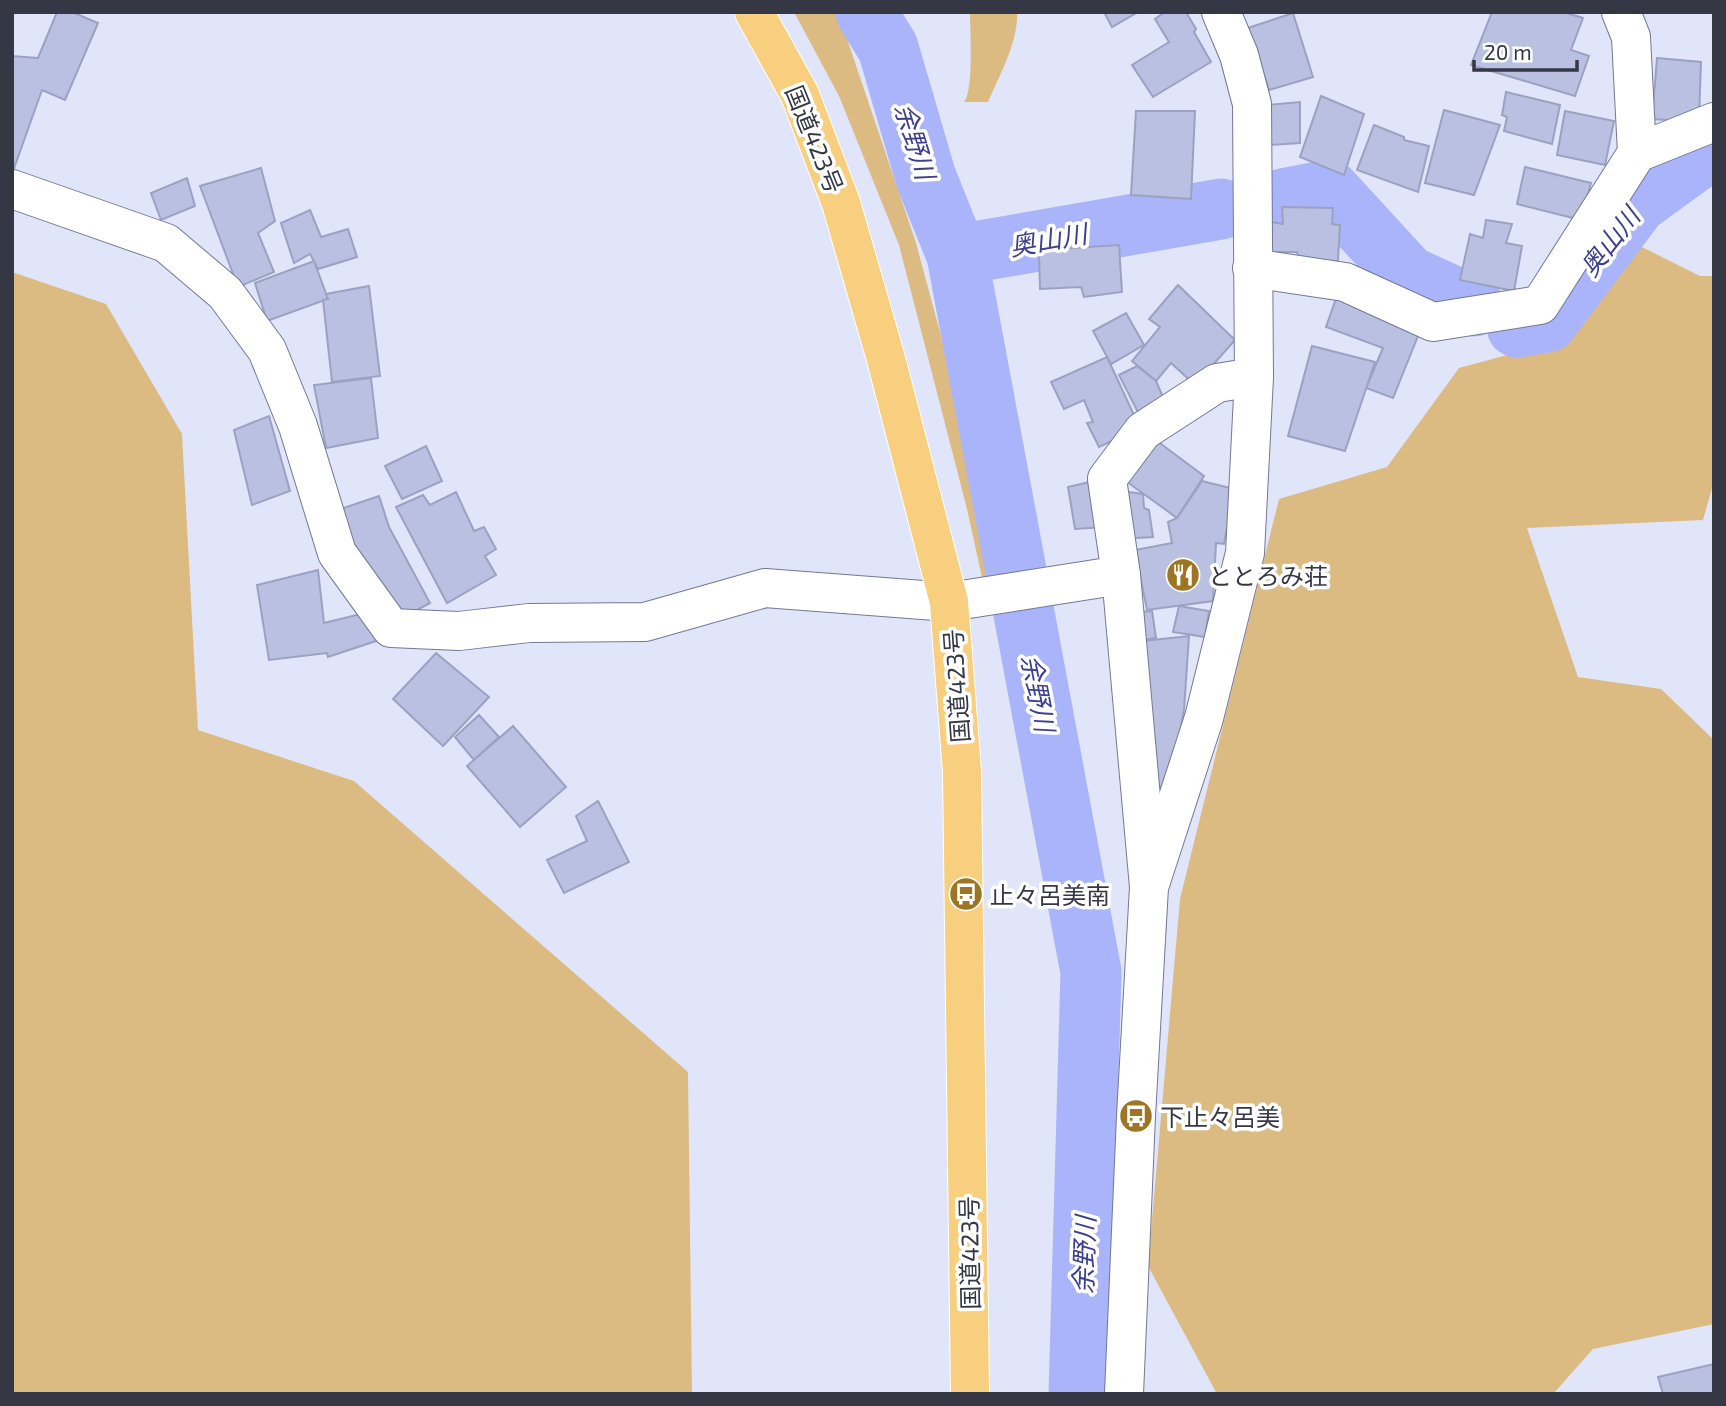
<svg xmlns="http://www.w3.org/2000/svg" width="1726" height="1406" viewBox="0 0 1726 1406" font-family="'Exo 2','Noto Sans JP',sans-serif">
  <rect width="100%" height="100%" fill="#e1e5fa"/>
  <g fill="#dbbb82">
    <path d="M 794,12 L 835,12 L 844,30 L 916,243 L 951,373 L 1006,537 L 1014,579 L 983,582 L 967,509 L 899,245 L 839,96 Z"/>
    <path d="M 970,12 L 1017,12 C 1019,40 999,77 988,102 L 964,102 C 974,90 970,31 970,12 Z"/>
    <path d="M 1638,245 L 1700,276 L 1714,276 L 1714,481 L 1703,520 L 1527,528 L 1578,677 L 1661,689 L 1714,740 L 1714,1324 L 1593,1349 L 1553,1394 L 1217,1394 L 1148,1266 L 1180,899 L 1279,499 L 1387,467 L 1459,368 L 1563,340 Z"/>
    <path d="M 12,272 L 106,304 L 182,434 L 198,730 L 354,781 L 688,1072 L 692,1394 L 12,1394 Z"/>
  </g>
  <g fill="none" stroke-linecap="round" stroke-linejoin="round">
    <path stroke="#aab4fb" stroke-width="10" d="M 888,48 L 890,12"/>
    <g stroke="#aab4fb" stroke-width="61">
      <path d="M 866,12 L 888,48 L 926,178 L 957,255 L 1091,972 L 1079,1394"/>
      <path d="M 1283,199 L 1329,190 L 1408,276 L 1474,306"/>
      <path d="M 957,255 L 1221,209"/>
      <path d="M 1517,327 L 1547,322 L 1637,203 L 1714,147"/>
    </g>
  </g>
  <g fill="#b9c0e1" stroke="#9ba1c1" stroke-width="2">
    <path d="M 57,12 L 72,12 L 98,23 L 65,100 L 42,90 L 12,174 L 12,56 L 38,58 Z"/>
    <path d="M 1104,12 L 1138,12 L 1112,27 Z"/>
    <path d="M 1165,12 L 1186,12 L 1196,29 L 1194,32 L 1211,62 L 1153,97 L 1132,65 L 1169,42 L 1155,19 Z"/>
    <path d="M 1492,12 L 1563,12 L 1583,18 L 1571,50 L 1589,56 L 1575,96 L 1471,65 Z"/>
    <path d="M 1293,13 L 1313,77 L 1269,90 L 1248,28 Z"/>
    <path d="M 1657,58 L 1701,62 L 1699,119 L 1683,121 L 1652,119 Z"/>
    <path d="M 1506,92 L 1560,105 L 1552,144 L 1504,131 L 1507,117 L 1502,115 Z"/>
    <path d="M 1321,96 L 1364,114 L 1344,175 L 1300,157 Z"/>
    <path d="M 1300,102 L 1300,143 L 1271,145 L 1266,105 Z"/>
    <path d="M 1444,110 L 1500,125 L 1474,195 L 1425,183 Z"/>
    <path d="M 1136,111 L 1195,111 L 1191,199 L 1131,195 Z"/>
    <path d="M 1565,111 L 1614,121 L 1605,165 L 1557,155 Z"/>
    <path d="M 1374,125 L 1404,137 L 1404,140 L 1429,146 L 1418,192 L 1357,170 Z"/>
    <path d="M 1525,167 L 1591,183 L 1581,220 L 1517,204 Z"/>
    <path d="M 261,168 L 275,221 L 258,233 L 274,272 L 238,287 L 200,186 Z"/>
    <path d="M 187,178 L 195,206 L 161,220 L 151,193 Z"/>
    <path d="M 1282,207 L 1333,208 L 1332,224 L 1340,225 L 1338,261 L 1300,262 L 1297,252 L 1270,252 L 1271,222 L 1283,224 Z"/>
    <path d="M 310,210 L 321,237 L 348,229 L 357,257 L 318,269 L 310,254 L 294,263 L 281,223 Z"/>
    <path d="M 1486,220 L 1512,224 L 1506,243 L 1522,246 L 1514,291 L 1460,280 L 1470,234 L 1483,238 Z"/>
    <path d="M 1119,245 L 1122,292 L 1084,297 L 1081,287 L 1040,289 L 1039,250 Z"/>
    <path d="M 314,261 L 328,299 L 267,321 L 255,283 Z"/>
    <path d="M 1178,285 L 1235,340 L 1195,385 L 1171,363 L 1156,381 L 1132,361 L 1160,327 L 1149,319 Z"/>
    <path d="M 369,286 L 380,376 L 332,382 L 323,300 L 328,299 L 326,294 Z"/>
    <path d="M 1339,290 L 1424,321 L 1393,398 L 1366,388 L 1383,348 L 1326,327 Z"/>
    <path d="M 1126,313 L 1144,345 L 1111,364 L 1093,331 Z"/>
    <path d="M 1312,346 L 1375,362 L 1345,451 L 1288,436 Z"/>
    <path d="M 1107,357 L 1140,428 L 1099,447 L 1087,423 L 1093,422 L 1084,400 L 1064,409 L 1051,382 Z"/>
    <path d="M 1137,366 L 1156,381 L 1169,411 L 1143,422 L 1119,375 Z"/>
    <path d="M 371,378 L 378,438 L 326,448 L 314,385 Z"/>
    <path d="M 269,416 L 290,491 L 252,505 L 234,430 Z"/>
    <path d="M 1149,435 L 1204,476 L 1177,518 L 1119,476 Z"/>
    <path d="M 426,446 L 442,481 L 402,499 L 385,466 Z"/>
    <path d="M 1098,480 L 1104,527 L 1075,529 L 1068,487 Z"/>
    <path d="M 1202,481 L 1234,489 L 1224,544 L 1216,543 L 1213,601 L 1147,610 L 1135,550 L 1172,543 L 1168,522 L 1177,518 Z"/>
    <path d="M 1114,490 L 1143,494 L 1144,508 L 1149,510 L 1153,537 L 1119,539 Z"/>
    <path d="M 456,492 L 474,531 L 484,527 L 496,549 L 485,556 L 496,575 L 447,603 L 396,507 L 423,495 L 430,505 Z"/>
    <path d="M 379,496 L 389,527 L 430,603 L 402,618 L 332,512 Z"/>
    <path d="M 318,570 L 324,623 L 369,612 L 379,640 L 328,657 L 327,653 L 269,660 L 257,585 Z"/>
    <path d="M 1179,606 L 1209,611 L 1205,637 L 1173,632 Z"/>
    <path d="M 1152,611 L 1156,638 L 1128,642 L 1127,613 Z"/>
    <path d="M 1189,636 L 1184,710 L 1170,787 L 1144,786 L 1134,642 Z"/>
    <path d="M 436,653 L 489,697 L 443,746 L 393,699 Z"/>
    <path d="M 479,715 L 499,737 L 474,760 L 455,737 Z"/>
    <path d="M 513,726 L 566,787 L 520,827 L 467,766 Z"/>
    <path d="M 598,801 L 629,862 L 564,893 L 547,860 L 587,841 L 576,816 Z"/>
    <path d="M 1714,1364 L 1714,1394 L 1663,1394 L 1658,1377 Z"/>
  </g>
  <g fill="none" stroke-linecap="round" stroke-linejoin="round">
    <g stroke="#737897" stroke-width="40">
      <g id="minor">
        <path d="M 1621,12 L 1631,37 L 1637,153"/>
        <path d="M 12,189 L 166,243 L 225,293 L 267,350 L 298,426 L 337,553 L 391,628 L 459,631 L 529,623 L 645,622 L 765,588 L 949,602 L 1121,575"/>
        <path d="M 1252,268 L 1345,282 L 1433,322 L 1540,305 L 1637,153 L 1714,122"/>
        <path d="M 1149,887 L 1121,575 L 1107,479 L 1143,431 L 1217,383 L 1254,377"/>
      </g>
    </g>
    <g stroke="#737897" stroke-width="40">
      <path id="tertiary" d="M 1124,1394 L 1136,1116 L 1149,887 L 1204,718 L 1245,553 L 1254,377 L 1252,104 L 1239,55 L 1221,12"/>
    </g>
    <g stroke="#fff" stroke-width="40">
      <path id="trunk" d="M 754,12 L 800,95 L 841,203 L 886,359 L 949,602 L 962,772 L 970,1394"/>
    </g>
    <use href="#minor" stroke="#fff" stroke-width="38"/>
    <use href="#tertiary" stroke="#fff" stroke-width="38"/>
    <use href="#trunk" stroke="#f8ce7f" stroke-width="38"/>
  </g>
  <defs>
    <g id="restaurant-disc" transform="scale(1.75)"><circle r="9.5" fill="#9e7623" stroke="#fff"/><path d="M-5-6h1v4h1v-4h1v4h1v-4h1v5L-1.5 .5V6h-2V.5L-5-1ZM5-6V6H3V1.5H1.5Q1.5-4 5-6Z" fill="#fff"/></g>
    <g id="bus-disc" transform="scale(1.75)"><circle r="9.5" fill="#9e7623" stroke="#fff"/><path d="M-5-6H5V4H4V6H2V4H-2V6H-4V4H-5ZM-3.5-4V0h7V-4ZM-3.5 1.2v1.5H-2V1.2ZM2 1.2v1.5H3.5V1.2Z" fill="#fff"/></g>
  </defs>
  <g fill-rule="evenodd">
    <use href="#restaurant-disc" x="1183" y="575"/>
    <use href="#bus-disc" x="966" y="894"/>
    <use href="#bus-disc" x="1136" y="1116"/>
  </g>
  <g text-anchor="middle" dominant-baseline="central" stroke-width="7" stroke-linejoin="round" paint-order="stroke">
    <g font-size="24" fill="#353745" stroke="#fff">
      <text transform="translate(815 139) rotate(68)">国道423号</text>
      <text transform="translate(956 686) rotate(-94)">国道423号</text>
      <text transform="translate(969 1253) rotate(-91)">国道423号</text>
    </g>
    <g font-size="24" fill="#353745" stroke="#fff" text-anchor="start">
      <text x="1208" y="575">ととろみ荘</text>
      <text x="990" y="894">止々呂美南</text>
      <text x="1160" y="1116">下止々呂美</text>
    </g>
    <g font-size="26" font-style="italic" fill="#3d4092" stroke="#fff">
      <text transform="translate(916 141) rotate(73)">余野川</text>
      <text transform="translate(1048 239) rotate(-10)">奥山川</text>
      <text transform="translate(1609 241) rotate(-52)">奥山川</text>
      <text transform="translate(1039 693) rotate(79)">余野川</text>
      <text transform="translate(1083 1255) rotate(-88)">余野川</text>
    </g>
  </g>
  <rect width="1726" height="1406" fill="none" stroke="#353745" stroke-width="28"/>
  <path d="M1474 60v10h103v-10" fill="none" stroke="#353745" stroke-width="3.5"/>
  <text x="1484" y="60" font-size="21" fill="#353745" stroke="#ffffff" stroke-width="5" paint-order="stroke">20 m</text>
</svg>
